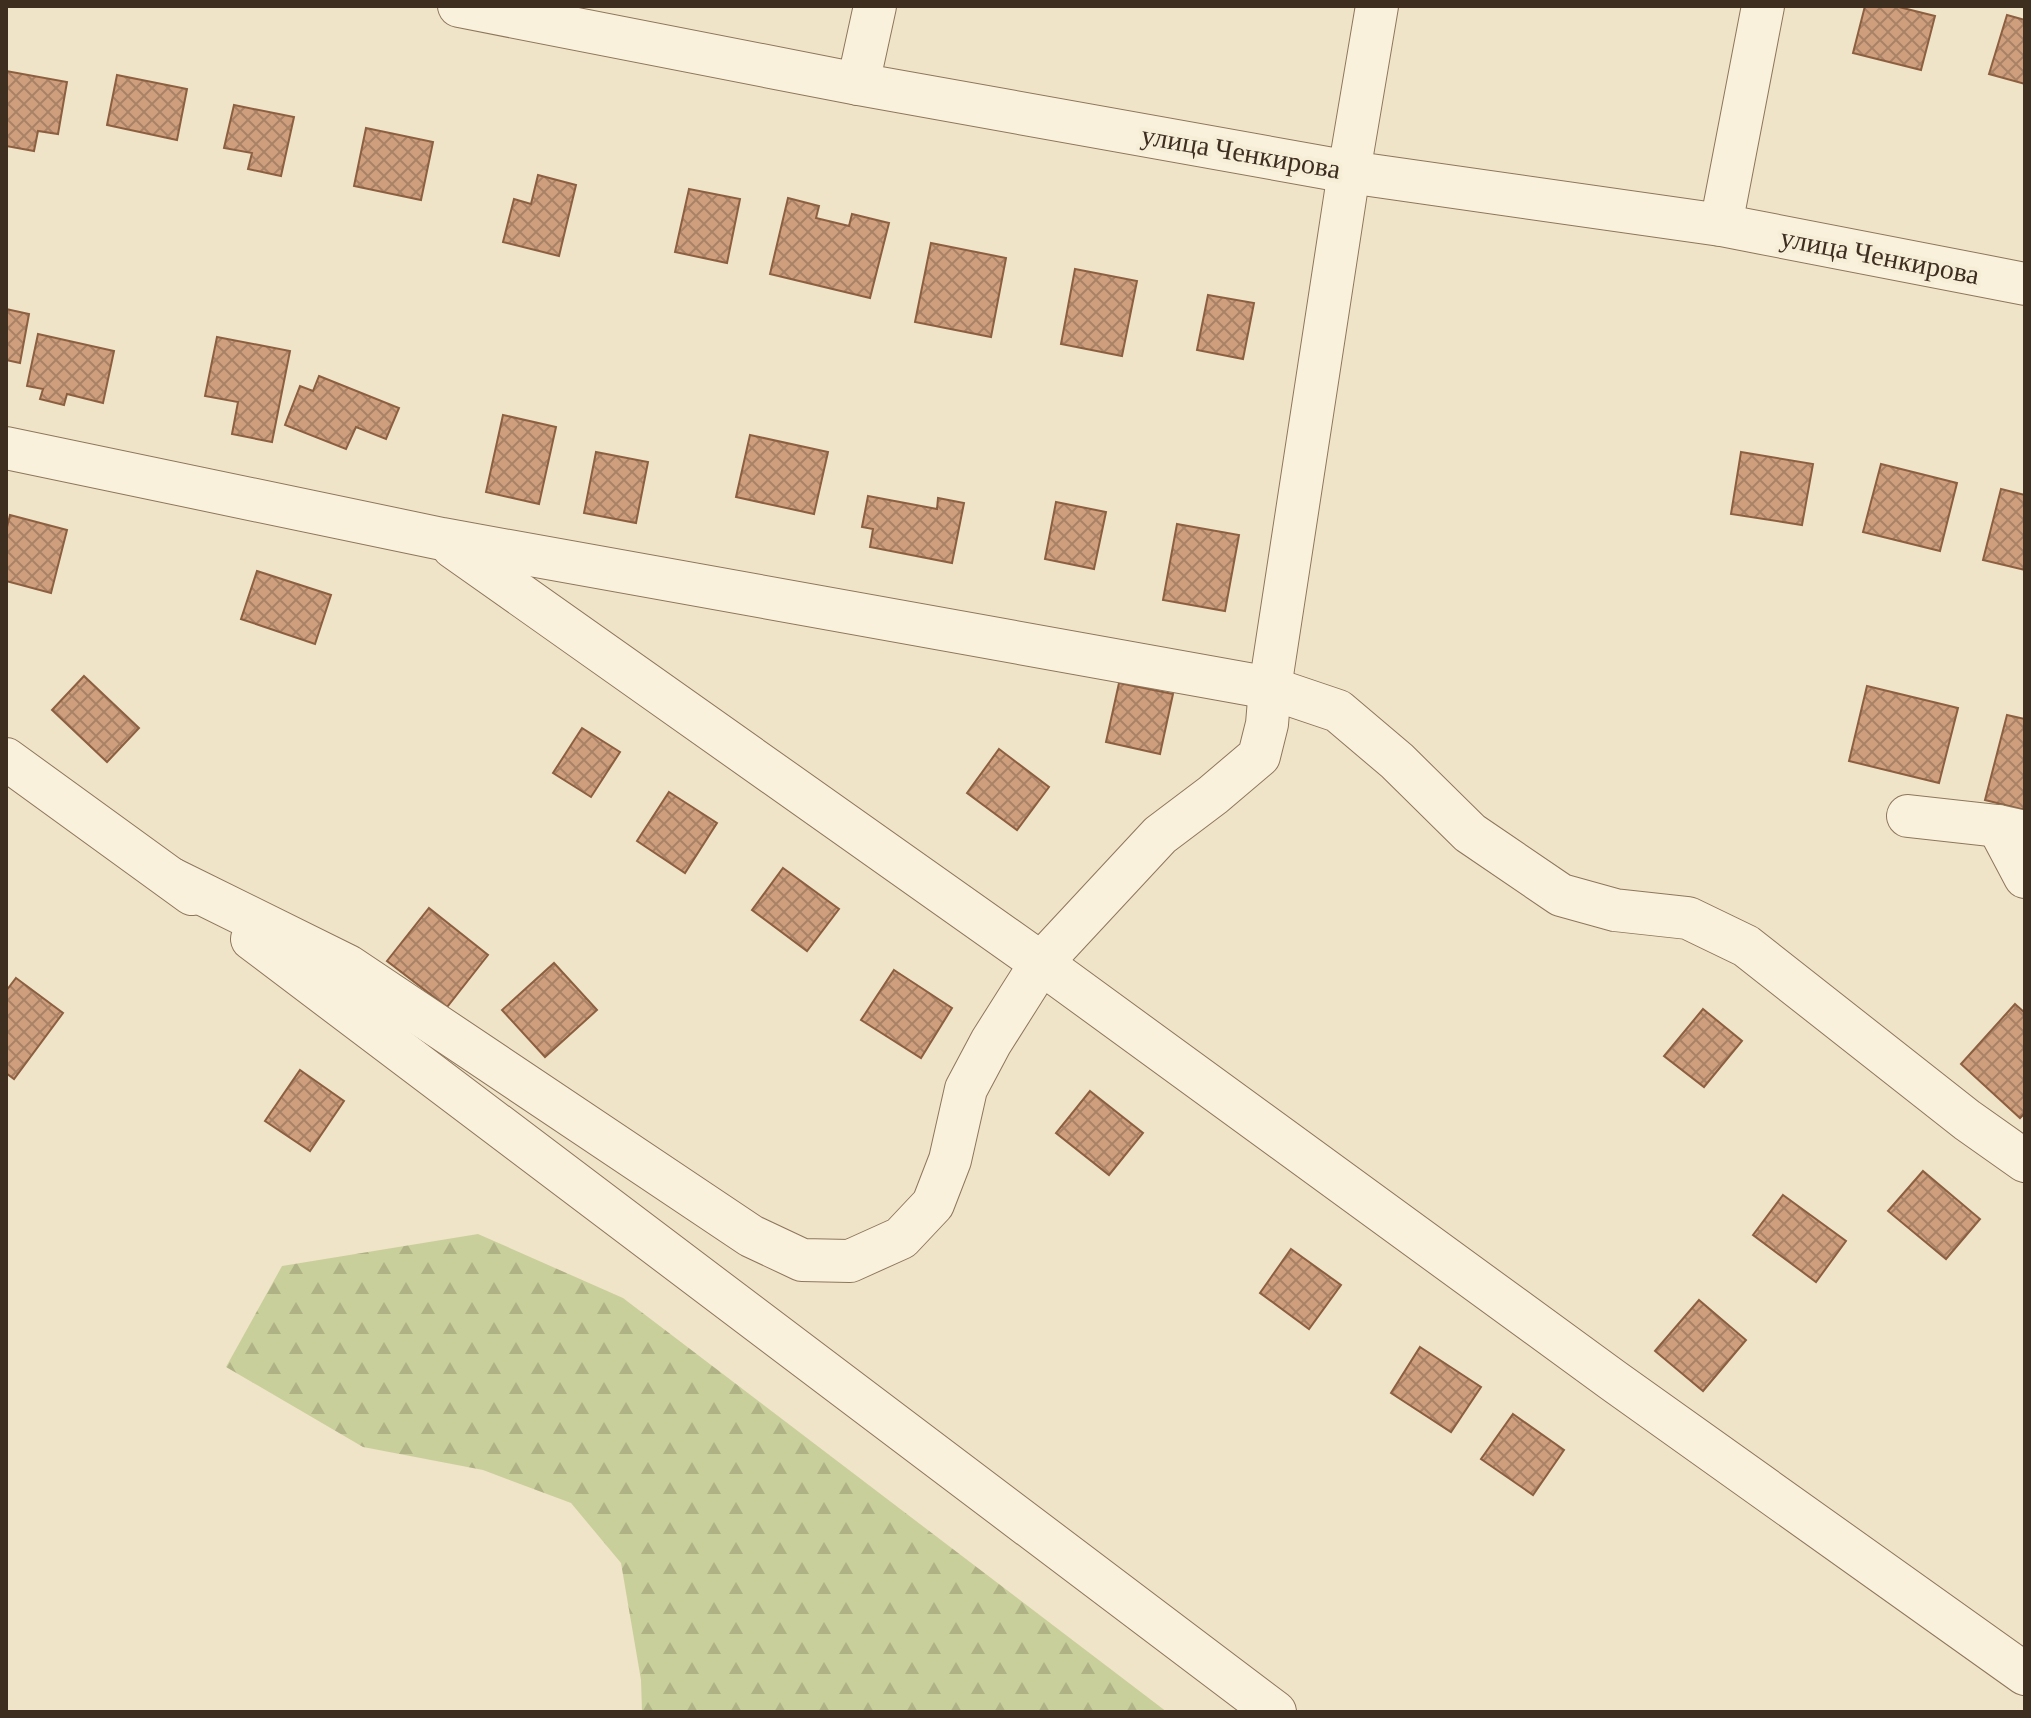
<svg xmlns="http://www.w3.org/2000/svg" width="2031" height="1718" viewBox="0 0 2031 1718" font-family="'Crimson Pro',serif">
  <defs>
    <pattern id="forest-firs" width="22" height="20" patternUnits="userSpaceOnUse" patternTransform="scale(2)"><rect width="22" height="20" fill="#c9cf9b"/><path d="M5 1l3.5 6h-7zM16 11l3.5 6h-7z" fill="#aeb285"/></pattern>
    <pattern id="building-cross-hatch" width="8" height="8" patternUnits="userSpaceOnUse" patternTransform="scale(2)"><rect width="8" height="8" fill="#cf9f7d"/><path d="M0 0l8 8M0 8l8-8" fill="none" stroke="#a98266"/></pattern>
  </defs>
  <rect width="100%" height="100%" fill="#f0e4c8"/>
  <path fill="url(#forest-firs)" d="M 478,1234 L 623,1298 L 1167,1712 L 642,1712 L 641,1680 L 621,1563 L 571,1503 L 483,1470 L 363,1447 L 226,1367 L 282,1266 Z"/>
  <g fill="url(#building-cross-hatch)" stroke="#8d5f41" stroke-width="2">
    <path d="M 1865,6 L 1895,6 L 1935,16 L 1921,70 L 1853,53 Z"/>
    <path d="M 2007,15 L 2025,20 L 2025,84 L 1989,74 Z"/>
    <path d="M 6,71 L 67,82 L 58,134 L 38,131 L 34,151 L 6,146 Z"/>
    <path d="M 117,75 L 187,89 L 177,140 L 107,125 Z"/>
    <path d="M 234,105 L 294,117 L 281,176 L 248,169 L 252,153 L 224,148 Z"/>
    <path d="M 366,128 L 433,142 L 421,200 L 354,186 Z"/>
    <path d="M 538,175 L 576,185 L 559,256 L 503,242 L 514,199 L 531,204 Z"/>
    <path d="M 689,189 L 740,199 L 727,263 L 675,252 Z"/>
    <path d="M 788,198 L 819,206 L 816,218 L 849,226 L 852,214 L 889,223 L 870,298 L 770,274 Z"/>
    <path d="M 931,243 L 1006,258 L 991,337 L 915,322 Z"/>
    <path d="M 1075,269 L 1137,281 L 1122,356 L 1061,344 Z"/>
    <path d="M 1208,295 L 1254,303 L 1243,359 L 1197,350 Z"/>
    <path d="M 6,309 L 29,314 L 20,363 L 6,360 Z"/>
    <path d="M 38,334 L 114,351 L 103,403 L 67,394 L 64,405 L 40,399 L 43,389 L 27,386 Z"/>
    <path d="M 217,337 L 290,351 L 272,442 L 232,434 L 238,402 L 205,396 Z"/>
    <path d="M 319,376 L 399,408 L 386,439 L 356,427 L 346,449 L 285,425 L 300,386 L 313,391 Z"/>
    <path d="M 503,415 L 556,427 L 539,504 L 486,492 Z"/>
    <path d="M 750,435 L 828,452 L 814,514 L 736,497 Z"/>
    <path d="M 596,452 L 648,462 L 636,523 L 584,513 Z"/>
    <path d="M 1741,452 L 1813,464 L 1802,525 L 1731,514 Z"/>
    <path d="M 1881,464 L 1957,483 L 1940,551 L 1863,532 Z"/>
    <path d="M 2001,489 L 2025,495 L 2025,570 L 1983,560 Z"/>
    <path d="M 868,496 L 937,509 L 938,498 L 964,503 L 952,563 L 870,547 L 873,529 L 862,527 Z"/>
    <path d="M 1056,502 L 1106,512 L 1094,569 L 1045,559 Z"/>
    <path d="M 10,515 L 67,530 L 51,593 L 6,581 L 6,531 Z"/>
    <path d="M 1177,524 L 1239,535 L 1225,611 L 1163,600 Z"/>
    <path d="M 257,571 L 331,595 L 315,644 L 241,619 Z"/>
    <path d="M 84,676 L 139,728 L 107,762 L 52,710 Z"/>
    <path d="M 1119,683 L 1173,694 L 1160,754 L 1106,742 Z"/>
    <path d="M 1867,686 L 1958,708 L 1939,783 L 1849,761 Z"/>
    <path d="M 2007,715 L 2025,719 L 2025,810 L 1985,800 Z"/>
    <path d="M 582,728 L 620,752 L 591,797 L 553,773 Z"/>
    <path d="M 999,749 L 1049,787 L 1017,830 L 967,793 Z"/>
    <path d="M 669,792 L 717,823 L 685,873 L 637,841 Z"/>
    <path d="M 783,868 L 839,909 L 807,951 L 752,910 Z"/>
    <path d="M 429,908 L 488,955 L 447,1007 L 387,961 Z"/>
    <path d="M 554,963 L 597,1010 L 545,1057 L 502,1010 Z"/>
    <path d="M 894,970 L 952,1008 L 921,1058 L 861,1020 Z"/>
    <path d="M 16,978 L 63,1013 L 14,1079 L 6,1073 L 6,991 Z"/>
    <path d="M 2015,1004 L 2025,1013 L 2025,1113 L 2020,1118 L 1961,1064 Z"/>
    <path d="M 1703,1009 L 1742,1041 L 1704,1087 L 1664,1056 Z"/>
    <path d="M 300,1070 L 344,1101 L 310,1151 L 265,1121 Z"/>
    <path d="M 1090,1091 L 1143,1133 L 1109,1175 L 1056,1133 Z"/>
    <path d="M 1923,1171 L 1980,1219 L 1946,1259 L 1888,1211 Z"/>
    <path d="M 1783,1195 L 1846,1241 L 1816,1282 L 1753,1235 Z"/>
    <path d="M 1291,1249 L 1341,1285 L 1309,1329 L 1260,1293 Z"/>
    <path d="M 1699,1300 L 1746,1340 L 1703,1391 L 1655,1351 Z"/>
    <path d="M 1420,1347 L 1481,1387 L 1451,1432 L 1391,1393 Z"/>
    <path d="M 1513,1414 L 1564,1450 L 1533,1495 L 1481,1459 Z"/>
  </g>
  <g fill="none" stroke-linecap="round" stroke-linejoin="round">
    <g stroke="#8d765c" stroke-width="44">
      <g id="minor">
        <path d="M 459,6 L 858,84 L 1349,172 L 1721,225 L 2025,284"/>
        <path d="M 858,84 L 875,6"/>
        <path d="M 1721,225 L 1763,6"/>
        <path d="M 6,448 L 442,539 L 1270,688 L 1338,711 L 1397,761 L 1470,833 L 1561,895 L 1615,910 L 1688,918 L 1746,946 L 1967,1120 L 2025,1161"/>
        <path d="M 453,547 L 1041,963 L 1614,1381 L 2025,1674"/>
        <path d="M 6,759 L 192,894"/>
        <path d="M 1908,816 L 1998,826 L 2025,832"/>
        <path d="M 1998,826 L 2025,877"/>
        <path d="M 172,879 L 348,966 L 751,1236 L 802,1260 L 850,1261 L 901,1238 L 933,1204 L 950,1160 L 966,1089 L 991,1042 L 1041,963 L 1160,835 L 1213,795 L 1259,756 L 1267,724 L 1270,688 L 1349,172 L 1377,6"/>
        <path d="M 252,939 L 1275,1712"/>
      </g>
    </g>
    <use href="#minor" stroke="#faf1dc" stroke-width="42"/>
  </g>
  <g text-anchor="middle" dominant-baseline="central" stroke-width="8" stroke-linejoin="round" paint-order="stroke">
    <g font-size="28" fill="#3d2e20" stroke="#f7eed8">
      <text transform="translate(1241 152) rotate(10)">улица Ченкирова</text>
      <text transform="translate(1880 256) rotate(11)">улица Ченкирова</text>
    </g>
  </g>
  <rect width="2031" height="1718" fill="none" stroke="#3d2e20" stroke-width="16"/>
</svg>
